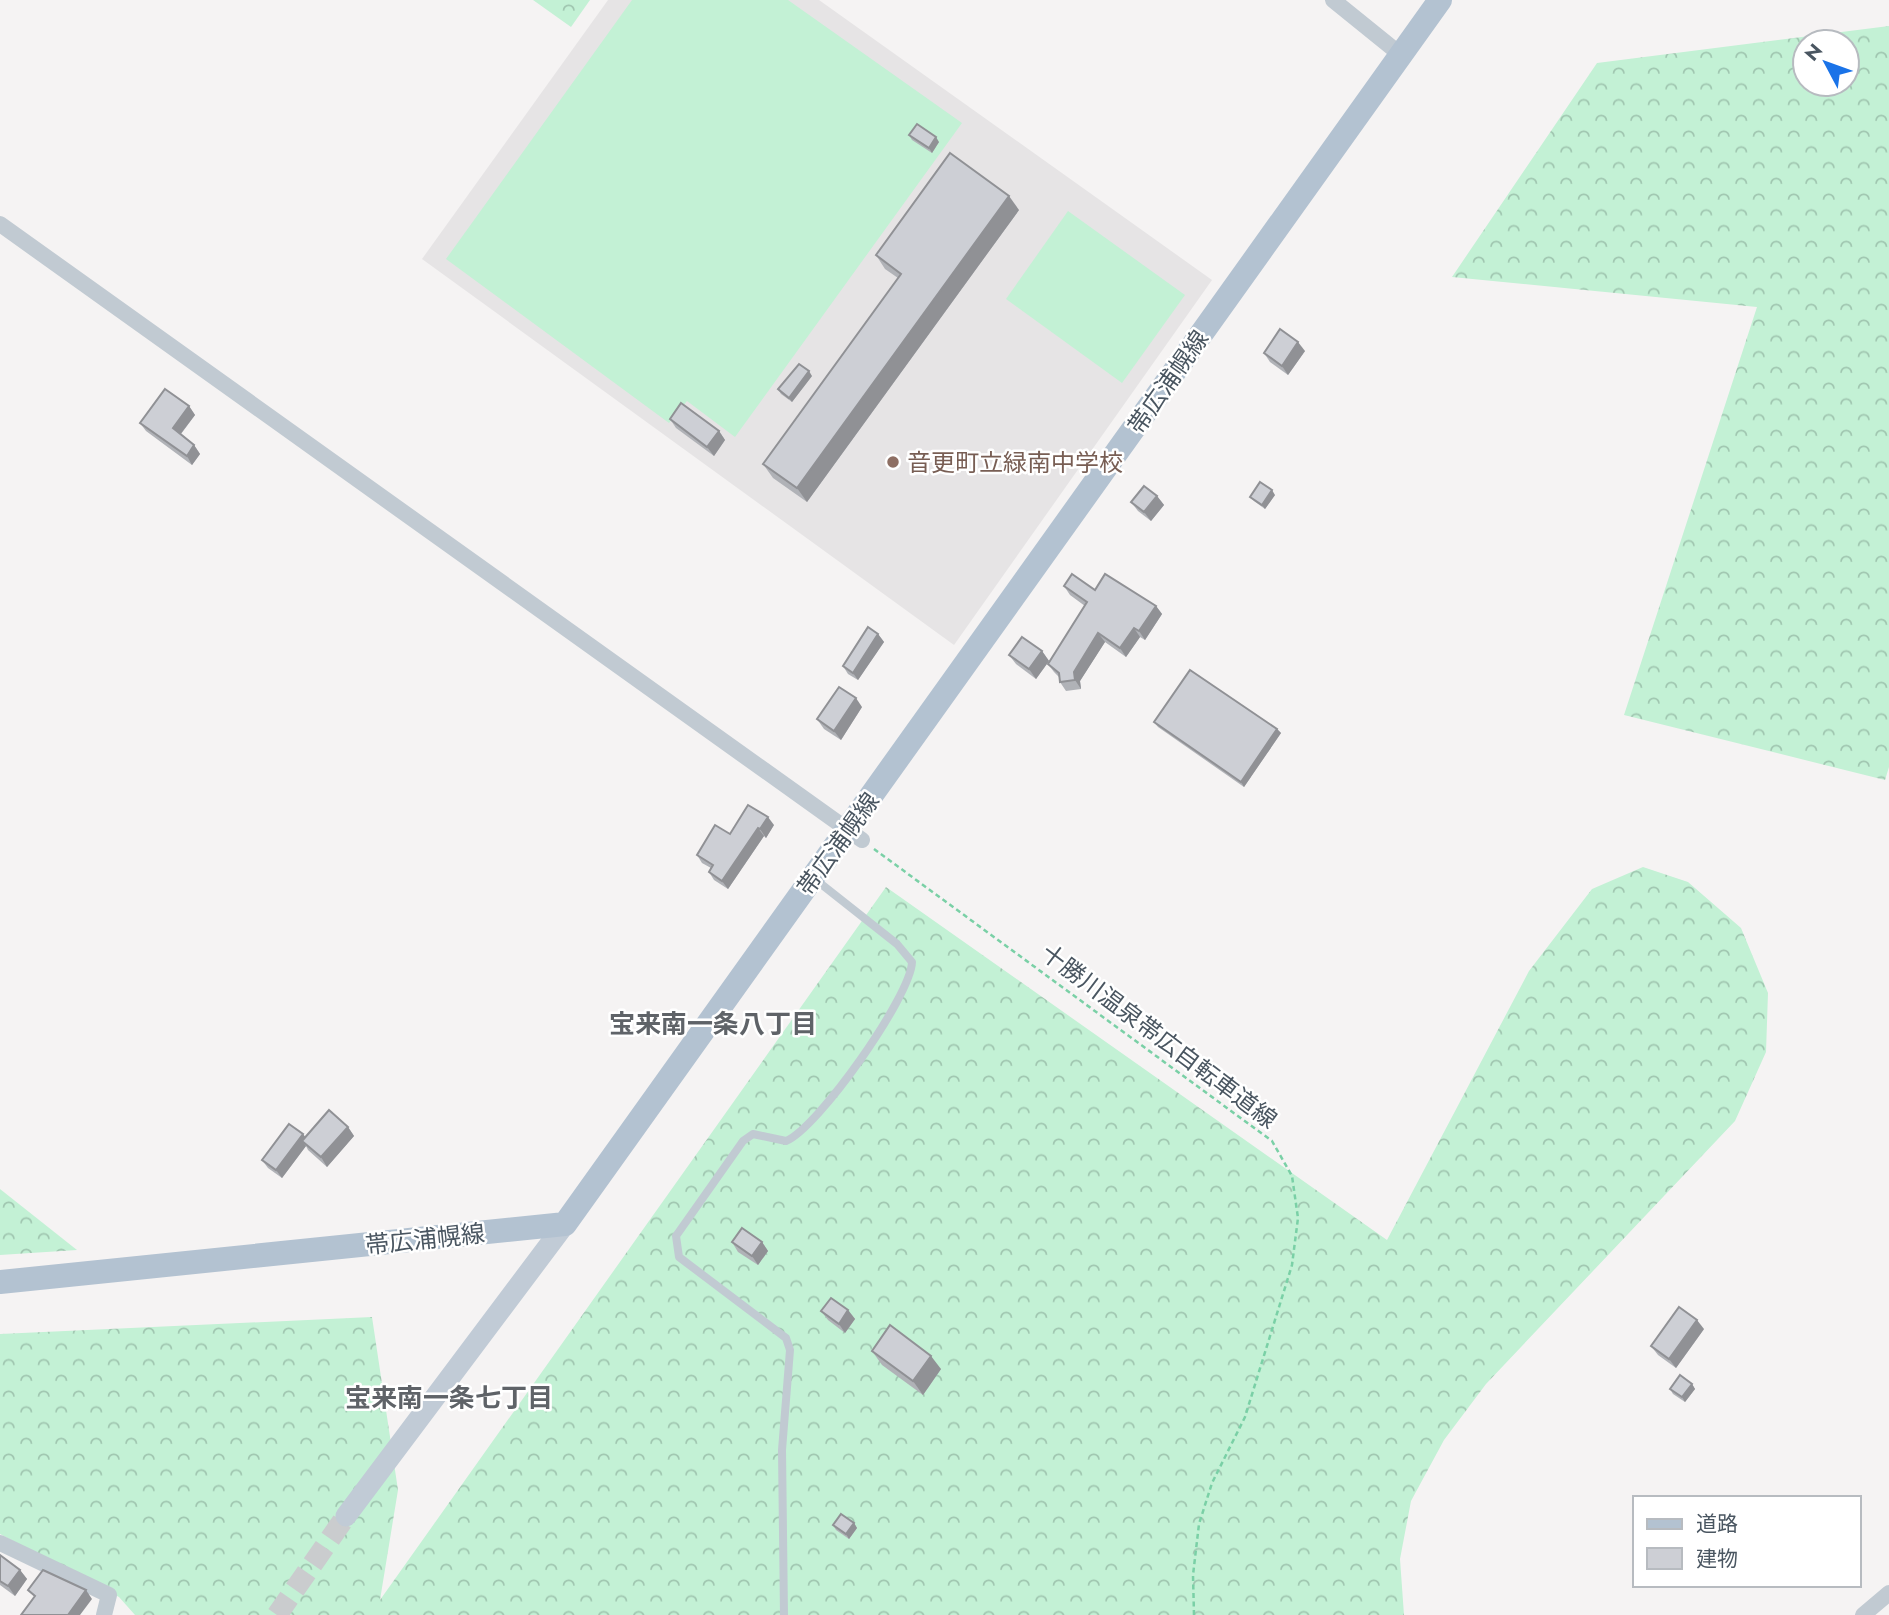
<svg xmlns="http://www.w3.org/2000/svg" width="1889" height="1615" viewBox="0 0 1889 1615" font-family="Jost,'Noto Sans JP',sans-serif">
  <defs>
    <pattern id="forest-crowns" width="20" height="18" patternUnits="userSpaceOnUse" patternTransform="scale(1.75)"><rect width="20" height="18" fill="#c3f1d5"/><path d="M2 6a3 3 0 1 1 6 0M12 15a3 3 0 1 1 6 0" fill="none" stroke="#a0c6b0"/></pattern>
  </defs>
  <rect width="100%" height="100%" fill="#f5f3f3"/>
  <path fill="#e6e4e5" d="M 608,0 L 819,0 L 1212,280 L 954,645 L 422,259 Z"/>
  <g fill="#c3f1d5">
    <path d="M 632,0 L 788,0 L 962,123 L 735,437 L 687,401 L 669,423 L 446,259 Z"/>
    <path d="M 1068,211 L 1185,295 L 1122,383 L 1006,299 Z"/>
  </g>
  <g fill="url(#forest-crowns)" fill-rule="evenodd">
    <path d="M 533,0 L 590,0 L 571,27 Z"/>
    <path d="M 1889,26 L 1889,767 L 1885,780 L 1624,715 L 1757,307 L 1452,277 L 1597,63 ZM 1805,42 L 1847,42 L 1847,84 L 1805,84 Z"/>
    <path d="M 1643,867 L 1688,882 L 1741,928 L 1768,993 L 1766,1052 L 1735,1121 L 1486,1384 L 1444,1440 L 1411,1501 L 1400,1559 L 1404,1615 L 135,1615 L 119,1597 L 0,1534 L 0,1334 L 372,1317 L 398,1490 L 380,1600 L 886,887 L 1387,1240 L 1529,971 L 1592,889 Z"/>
    <path d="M 0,1189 L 77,1250 L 0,1255 Z"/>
  </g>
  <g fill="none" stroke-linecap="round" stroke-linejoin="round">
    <path stroke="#caccce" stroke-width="21" stroke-dasharray="21 10" stroke-linecap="butt" d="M 277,1615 L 346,1516"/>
    <path stroke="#7ad0a6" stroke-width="2.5" stroke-dasharray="5 3.5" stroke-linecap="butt" d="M 874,849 L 1272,1141 L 1292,1176 L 1298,1218 L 1292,1265 L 1245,1417 L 1212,1483 L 1199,1524 L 1193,1575 L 1194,1615"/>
    <path stroke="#c1cad2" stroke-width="8" d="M 784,1615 L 782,1450 L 790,1350 L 786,1338 L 679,1257 L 676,1236 L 743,1141 L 753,1134 L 786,1141 C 818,1128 911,996 912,962 L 897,944 L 816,880"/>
    <g stroke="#c1cad2" stroke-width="16">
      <path d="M 1333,0 L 1401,55"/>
      <path d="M 0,224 L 862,840"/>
      <path d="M 0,1543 L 109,1595 L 104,1615"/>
      <path d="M 1863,1615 L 1889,1593"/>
    </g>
    <path stroke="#c1cbd6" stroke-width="21" d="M 346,1516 L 565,1224"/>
    <path stroke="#b3c2d1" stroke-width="24" d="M 0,1282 L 565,1224 L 1440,0"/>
  </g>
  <g fill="#b0b2b7">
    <path d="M 909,135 L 939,142 L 932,153 L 912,140 Z"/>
    <path d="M 1019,210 L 807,502 L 773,478 L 763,464 L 898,278 L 885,269 L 876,255 Z"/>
    <path d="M 1305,351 L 1288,375 L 1270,362 L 1264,353 Z"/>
    <path d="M 812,376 L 792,402 L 781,394 L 778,389 Z"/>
    <path d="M 189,406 L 195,415 L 181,434 L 194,445 L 200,454 L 192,465 L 146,431 L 140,423 Z"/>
    <path d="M 670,419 L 719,431 L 725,440 L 714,456 L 676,428 Z"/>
    <path d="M 1275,495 L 1265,509 L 1254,501 L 1250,497 Z"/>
    <path d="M 1157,496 L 1164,505 L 1151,521 L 1138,511 L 1131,502 Z"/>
    <path d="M 1064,586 L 1095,590 L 1156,606 L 1162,614 L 1145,640 L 1140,637 L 1126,657 L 1105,642 L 1080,681 L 1081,689 L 1066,691 L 1060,682 L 1059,677 L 1054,672 L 1048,664 L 1085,606 L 1070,595 Z"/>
    <path d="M 878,634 L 884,642 L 858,680 L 848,674 L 843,666 Z"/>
    <path d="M 1042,651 L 1049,661 L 1036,679 L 1016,664 L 1009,655 Z"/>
    <path d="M 862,707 L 841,740 L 824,729 L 817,719 Z"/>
    <path d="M 1154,722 L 1277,729 L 1281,733 L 1244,787 L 1158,727 Z"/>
    <path d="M 774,825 L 766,838 L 764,836 L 728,889 L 714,880 L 709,872 L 711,868 L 702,863 L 697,855 L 730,834 Z"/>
    <path d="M 348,1127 L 354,1136 L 327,1167 L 308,1150 L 306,1146 L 282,1178 L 268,1168 L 262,1160 L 303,1134 L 305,1137 Z"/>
    <path d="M 732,1242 L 762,1242 L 768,1251 L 758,1265 L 738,1252 Z"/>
    <path d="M 848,1310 L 855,1319 L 845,1333 L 828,1320 L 821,1311 Z"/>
    <path d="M 1704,1329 L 1676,1368 L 1658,1355 L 1651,1346 Z"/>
    <path d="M 872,1351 L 941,1369 L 923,1395 L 882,1365 Z"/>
    <path d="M 1692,1384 L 1695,1389 L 1685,1402 L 1673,1394 L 1670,1389 Z"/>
    <path d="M 854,1523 L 857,1528 L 849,1539 L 836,1530 L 833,1525 Z"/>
    <path d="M 0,1555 L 20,1570 L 27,1579 L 15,1596 L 0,1585 Z"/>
  </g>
  <g fill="#909195">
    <path d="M 936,137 L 939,142 L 932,153 L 929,148 Z"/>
    <path d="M 1009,196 L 1019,210 L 807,502 L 797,488 Z"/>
    <path d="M 1298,342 L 1305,351 L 1288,375 L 1282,366 Z"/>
    <path d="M 809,371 L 812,376 L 792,402 L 789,398 Z"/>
    <path d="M 189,406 L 195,415 L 179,436 L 173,428 Z"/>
    <path d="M 719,431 L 725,440 L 714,456 L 707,447 Z"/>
    <path d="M 194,445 L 200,454 L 192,465 L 187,456 Z"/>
    <path d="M 1272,490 L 1275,495 L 1265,509 L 1262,505 Z"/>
    <path d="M 1157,496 L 1164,505 L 1151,521 L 1144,512 Z"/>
    <path d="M 1156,606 L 1162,614 L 1145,640 L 1139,631 Z"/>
    <path d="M 1134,628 L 1140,637 L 1126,657 L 1120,648 Z"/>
    <path d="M 1098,633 L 1105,642 L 1080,681 L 1081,689 L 1075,680 L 1074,672 Z"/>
    <path d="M 878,634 L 884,642 L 858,680 L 853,673 Z"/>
    <path d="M 1042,651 L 1049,661 L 1036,679 L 1029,669 Z"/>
    <path d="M 856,698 L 862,707 L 841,740 L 834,731 Z"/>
    <path d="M 1277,729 L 1281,733 L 1244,787 L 1241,782 Z"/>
    <path d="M 768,817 L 774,825 L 766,838 L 760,829 Z"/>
    <path d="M 758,828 L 764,836 L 728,889 L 722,881 Z"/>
    <path d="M 348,1127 L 354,1136 L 327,1167 L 321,1157 Z"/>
    <path d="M 303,1134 L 309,1142 L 302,1141 L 306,1146 L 282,1178 L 276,1170 Z"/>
    <path d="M 762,1242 L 768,1251 L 758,1265 L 752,1256 Z"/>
    <path d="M 848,1310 L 855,1319 L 845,1333 L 839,1324 Z"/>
    <path d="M 1697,1320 L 1704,1329 L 1676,1368 L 1669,1359 Z"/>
    <path d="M 931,1356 L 941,1369 L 923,1395 L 913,1381 Z"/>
    <path d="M 1692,1384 L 1695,1389 L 1685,1402 L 1682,1397 Z"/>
    <path d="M 854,1523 L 857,1528 L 849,1539 L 846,1534 Z"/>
    <path d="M 20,1570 L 27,1579 L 15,1596 L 8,1586 Z"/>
    <path d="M 86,1590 L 92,1599 L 80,1615 L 68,1615 Z"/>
  </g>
  <g fill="#cdcfd5" stroke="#909195" stroke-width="2">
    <path d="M 917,124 L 936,137 L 929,148 L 909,135 Z"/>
    <path d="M 950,153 L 1009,196 L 797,488 L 763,464 L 901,274 L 876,255 Z"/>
    <path d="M 1280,329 L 1298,342 L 1282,366 L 1264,353 Z"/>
    <path d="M 799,364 L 809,371 L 789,398 L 778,389 Z"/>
    <path d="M 165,389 L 189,406 L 173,428 L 194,445 L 187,456 L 140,423 Z"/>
    <path d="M 681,403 L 719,431 L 707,447 L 670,419 Z"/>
    <path d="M 1260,482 L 1272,490 L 1262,505 L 1250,497 Z"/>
    <path d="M 1144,486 L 1157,496 L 1144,512 L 1131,502 Z"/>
    <path d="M 1072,574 L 1095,590 L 1105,574 L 1156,606 L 1139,631 L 1134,628 L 1120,648 L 1098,633 L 1074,672 L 1075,680 L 1060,682 L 1059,673 L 1048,664 L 1087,602 L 1064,586 Z"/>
    <path d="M 868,627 L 878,634 L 853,673 L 843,666 Z"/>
    <path d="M 1022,637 L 1042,651 L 1029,669 L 1009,655 Z"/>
    <path d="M 1190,670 L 1277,729 L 1241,782 L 1154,722 Z"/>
    <path d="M 839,687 L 856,698 L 834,731 L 817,719 Z"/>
    <path d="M 748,805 L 768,817 L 760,829 L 758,828 L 722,881 L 709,872 L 713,865 L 697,855 L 715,825 L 730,834 Z"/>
    <path d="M 329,1110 L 348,1127 L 321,1157 L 302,1141 Z"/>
    <path d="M 289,1124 L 303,1134 L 276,1170 L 262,1160 Z"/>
    <path d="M 742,1228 L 762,1242 L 752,1256 L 732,1242 Z"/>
    <path d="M 831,1298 L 848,1310 L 839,1324 L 821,1311 Z"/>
    <path d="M 1679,1307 L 1697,1320 L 1669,1359 L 1651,1346 Z"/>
    <path d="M 890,1325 L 931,1356 L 913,1381 L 872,1351 Z"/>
    <path d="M 1680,1375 L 1692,1384 L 1682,1397 L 1670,1389 Z"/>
    <path d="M 841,1514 L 854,1523 L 846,1534 L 833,1525 Z"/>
    <path d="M 0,1555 L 20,1570 L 8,1586 L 0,1581 Z"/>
    <path d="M 43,1570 L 86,1590 L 68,1615 L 21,1615 L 35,1596 L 28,1590 Z"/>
  </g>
  <circle fill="#8d6e63" stroke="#fff" stroke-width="2.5" cx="893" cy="462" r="7"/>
  <g text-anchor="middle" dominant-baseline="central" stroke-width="5" stroke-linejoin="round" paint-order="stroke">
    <g font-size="24" fill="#4a5661" stroke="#fff">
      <text transform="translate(1168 382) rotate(-55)">帯広浦幌線</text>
      <text transform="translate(838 844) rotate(-54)">帯広浦幌線</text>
      <text transform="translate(1159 1036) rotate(37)">十勝川温泉帯広自転車道線</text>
      <text transform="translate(425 1239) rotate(-6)">帯広浦幌線</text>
    </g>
    <g font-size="24" fill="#785e54" stroke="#fff" text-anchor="start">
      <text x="907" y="462">音更町立緑南中学校</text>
    </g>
    <g font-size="26" font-weight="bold" fill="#5f6368" stroke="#fff">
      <text x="713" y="1024">宝来南一条八丁目</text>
      <text x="449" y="1398">宝来南一条七丁目</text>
    </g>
  </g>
  <rect x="1633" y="1496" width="228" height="91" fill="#ffffff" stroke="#b7bbc0" stroke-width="2"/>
  <rect x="1647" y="1519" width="35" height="10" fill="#b3c2d1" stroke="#b7bbc0" stroke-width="2"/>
  <text x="1696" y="1531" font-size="21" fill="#4a5661">道路</text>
  <rect x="1647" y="1548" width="35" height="21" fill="#cdcfd5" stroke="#b7bbc0" stroke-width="2"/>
  <text x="1696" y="1566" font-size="21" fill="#4a5661">建物</text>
  <g transform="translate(1826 63) rotate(311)"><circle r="33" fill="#ffffff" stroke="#b7bbc0" stroke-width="2"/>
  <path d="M0-5L12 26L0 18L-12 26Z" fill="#1a73e8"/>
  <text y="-10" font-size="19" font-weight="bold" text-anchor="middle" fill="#4a5661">N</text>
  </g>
</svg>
